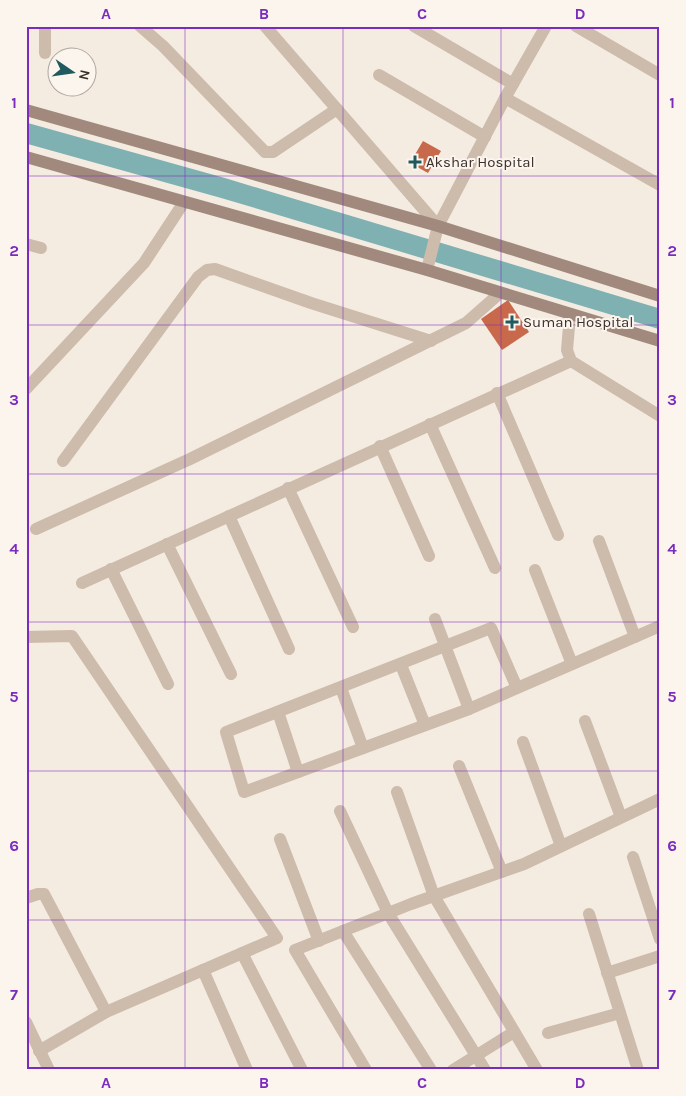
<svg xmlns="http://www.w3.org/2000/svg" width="686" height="1096" viewBox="0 0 686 1096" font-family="Karla,sans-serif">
  <rect width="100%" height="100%" fill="#f4ebe1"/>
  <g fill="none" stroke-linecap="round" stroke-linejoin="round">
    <path stroke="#7fb0b2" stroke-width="20" d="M 26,133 L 223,188 L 660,319"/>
  </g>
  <g fill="#c8694b">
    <path d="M 423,141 L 441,151 L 428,173 L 410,163 Z"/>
    <path d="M 508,300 L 529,332 L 502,350 L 481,319 Z"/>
  </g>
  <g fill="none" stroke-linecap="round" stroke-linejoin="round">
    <g stroke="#cdbbac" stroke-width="12">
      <path d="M 140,26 L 163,46 L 265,152 L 273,152 L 337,109"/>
      <path d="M 265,26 L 438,226"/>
      <path d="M 414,26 L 513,84"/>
      <path d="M 576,26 L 660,75"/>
      <path d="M 45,53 L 45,26"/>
      <path d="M 379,75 L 485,137"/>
      <path d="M 505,98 L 660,185"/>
      <path d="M 26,244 L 41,248"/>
      <path d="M 427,270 L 438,226 L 505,98 L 546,26"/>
      <path d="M 571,361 L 660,416"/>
      <path d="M 26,389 L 144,263 L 184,202"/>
      <path d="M 497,393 L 558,535"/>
      <path d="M 430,424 L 495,568"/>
      <path d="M 380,446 L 429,556"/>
      <path d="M 63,461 L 198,277 L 207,270 L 215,269 L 311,303 L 431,341"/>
      <path d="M 288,488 L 353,627"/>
      <path d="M 229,516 L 289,649"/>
      <path d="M 36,529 L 190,459 L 466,323 L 500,293"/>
      <path d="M 599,541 L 635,637"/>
      <path d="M 167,544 L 231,674"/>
      <path d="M 111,569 L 168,684"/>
      <path d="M 535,570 L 572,664"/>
      <path d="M 82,583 L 571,361 L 567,350 L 570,315"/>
      <path d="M 435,619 L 469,709"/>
      <path d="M 26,637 L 72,636 L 277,938 L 106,1012 L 39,1051"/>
      <path d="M 401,665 L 425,725"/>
      <path d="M 341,688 L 363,748"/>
      <path d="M 517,688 L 491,628 L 226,732 L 244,792 L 469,709 L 660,626"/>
      <path d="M 278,712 L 298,772"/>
      <path d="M 585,721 L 621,817"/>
      <path d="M 523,742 L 561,846"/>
      <path d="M 459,766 L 502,872"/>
      <path d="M 397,792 L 434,896 L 537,1070"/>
      <path d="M 340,811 L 388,913 L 485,1070"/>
      <path d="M 280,839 L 319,941"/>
      <path d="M 633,857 L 660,939"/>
      <path d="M 26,898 L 38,894 L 44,894 L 106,1012"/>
      <path d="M 589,914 L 638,1070"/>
      <path d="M 343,931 L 431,1070"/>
      <path d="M 242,953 L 302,1070"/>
      <path d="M 203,970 L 247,1070"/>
      <path d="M 607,973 L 660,956"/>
      <path d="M 26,1022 L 49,1070"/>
      <path d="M 548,1033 L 620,1013"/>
      <path d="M 366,1070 L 295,950 L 411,904 L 524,864 L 660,799"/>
      <path d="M 453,1070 L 514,1032"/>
    </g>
    <g stroke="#a18a7d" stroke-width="12">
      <path d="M 26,110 L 438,226 L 660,296"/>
      <path d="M 26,157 L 427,270 L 660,341"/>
    </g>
  </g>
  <path fill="none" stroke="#7b2cbf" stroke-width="1" stroke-opacity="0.55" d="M 185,26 L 185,1070M 343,26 L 343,1070M 501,26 L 501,1070M 26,176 L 660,176M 26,325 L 660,325M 26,474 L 660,474M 26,622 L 660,622M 26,771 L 660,771M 26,920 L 660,920"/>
  <g fill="#1f5a5e" stroke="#fbf5ee" stroke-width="2">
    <path d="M412.5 154.5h5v5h5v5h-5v5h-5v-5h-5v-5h5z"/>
    <path d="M509.5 314.5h5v5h5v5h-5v5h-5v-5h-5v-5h5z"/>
  </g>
  <g text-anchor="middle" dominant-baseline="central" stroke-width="4" stroke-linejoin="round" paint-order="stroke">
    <g font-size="15" fill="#3b302b" stroke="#fbf5ee" text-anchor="start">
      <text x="426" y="162">Akshar Hospital</text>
      <text x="523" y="322">Suman Hospital</text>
    </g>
  </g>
  <rect width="686" height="1096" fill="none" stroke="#fbf5ee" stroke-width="55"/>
  <g transform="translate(72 72) rotate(103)"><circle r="24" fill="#fbf5ee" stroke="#aea6a0"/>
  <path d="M0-4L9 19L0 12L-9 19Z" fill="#1f5a5e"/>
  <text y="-8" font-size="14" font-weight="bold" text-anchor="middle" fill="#3b302b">N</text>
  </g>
  <rect x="28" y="28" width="630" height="1040" fill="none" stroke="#7b2cbf" stroke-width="2"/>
  <g font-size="16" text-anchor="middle" font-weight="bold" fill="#7b2cbf">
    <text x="106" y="19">A</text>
    <text x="264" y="19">B</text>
    <text x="422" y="19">C</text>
    <text x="580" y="19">D</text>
    <text x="14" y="108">1</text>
    <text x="672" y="108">1</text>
    <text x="14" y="256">2</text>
    <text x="672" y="256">2</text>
    <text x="14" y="405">3</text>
    <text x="672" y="405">3</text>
    <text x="14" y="554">4</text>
    <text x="672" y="554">4</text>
    <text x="14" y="702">5</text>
    <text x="672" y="702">5</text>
    <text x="14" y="851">6</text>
    <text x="672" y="851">6</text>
    <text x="14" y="1000">7</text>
    <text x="672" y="1000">7</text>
    <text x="106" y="1088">A</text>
    <text x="264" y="1088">B</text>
    <text x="422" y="1088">C</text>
    <text x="580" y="1088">D</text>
  </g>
</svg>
